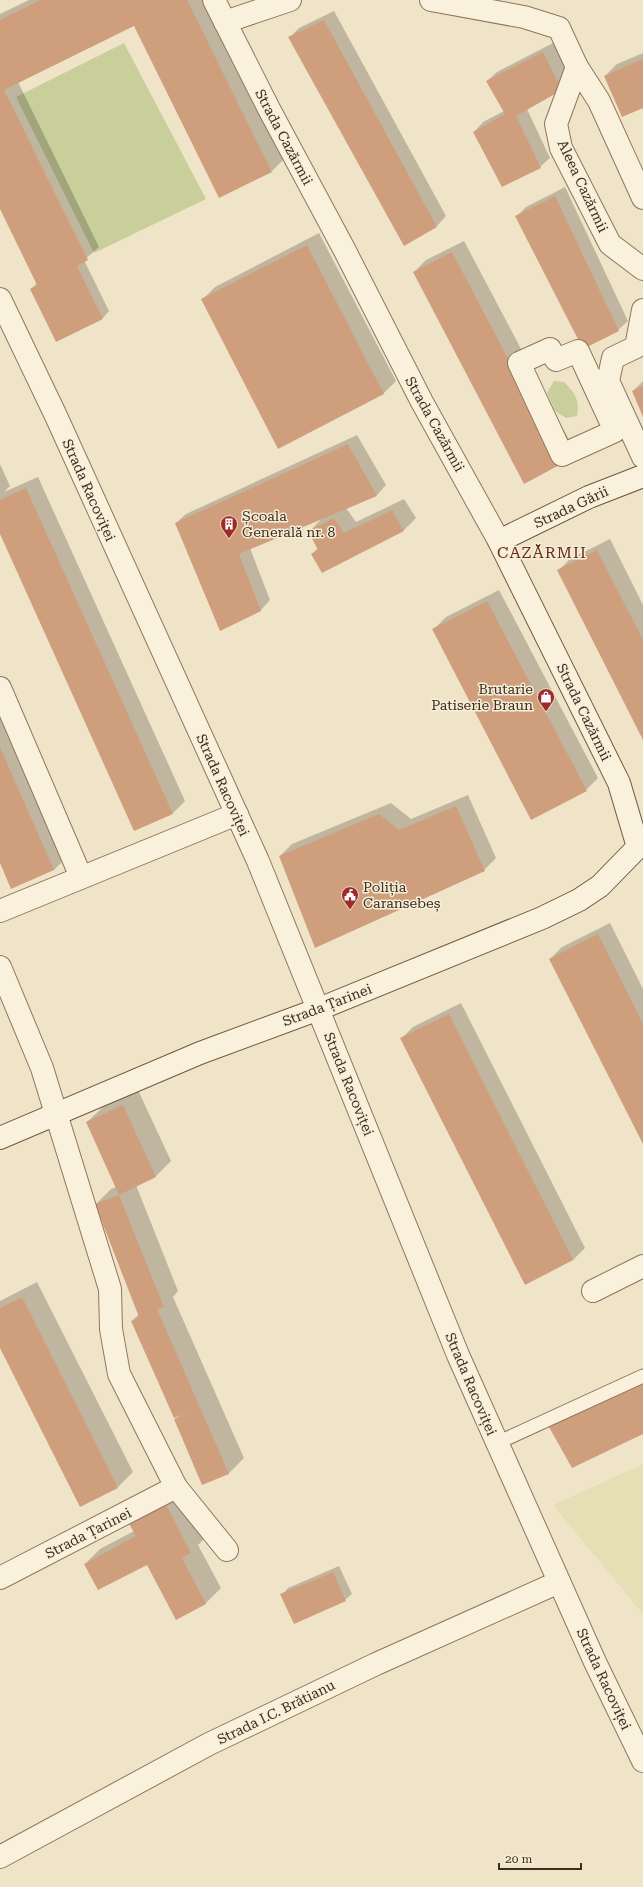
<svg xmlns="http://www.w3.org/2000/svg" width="643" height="1887" viewBox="0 0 643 1887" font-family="'Roboto Serif',serif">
  <rect width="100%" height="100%" fill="#f0e4c8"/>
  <path fill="#e6deb5" d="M 643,1464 L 643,1614 L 553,1505 Z"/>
  <g fill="#c9cf9b">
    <path d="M 124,43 L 206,199 L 94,253 L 16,97 Z"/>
    <path d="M 554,381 L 564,382 C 575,393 580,400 577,416 L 566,418 L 555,411 L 547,393 Z"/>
  </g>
  <g fill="#0003">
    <path d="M 29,0 L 205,0 L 284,159 L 272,171 L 135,25 L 18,82 L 99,247 L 84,260 L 109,311 L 103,318 L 56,340 L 31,289 L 37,283 L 0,207 L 0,14 Z"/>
    <path d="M 334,11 L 446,216 L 437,226 L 405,244 L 290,37 L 299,28 Z"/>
    <path d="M 553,43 L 571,80 L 527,109 L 550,158 L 540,167 L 474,132 L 483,122 L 504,111 L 487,81 L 497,72 Z"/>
    <path d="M 643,53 L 643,107 L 605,76 L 617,64 Z"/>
    <path d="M 565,187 L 628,321 L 618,330 L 516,217 L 526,207 Z"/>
    <path d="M 319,233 L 396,381 L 384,393 L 279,447 L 203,299 L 215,287 Z"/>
    <path d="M 464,241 L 575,451 L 414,272 L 426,260 Z"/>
    <path d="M 643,381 L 643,415 L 633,391 Z"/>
    <path d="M 357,435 L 386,485 L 377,495 L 346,508 L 356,522 L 404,499 L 416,518 L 404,530 L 322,572 L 312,554 L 318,548 L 309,532 L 323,517 L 250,548 L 270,600 L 261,610 L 220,630 L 176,523 L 186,514 Z"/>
    <path d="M 0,464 L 10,486 L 4,492 L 38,477 L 185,801 L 173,813 L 135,830 L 0,532 Z"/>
    <path d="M 610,539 L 643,605 L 643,738 L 558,571 L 570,559 Z"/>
    <path d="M 499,590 L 598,778 L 586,790 L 434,629 L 446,617 Z"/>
    <path d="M 0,708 L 66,858 L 54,870 L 0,860 Z"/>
    <path d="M 468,795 L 496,858 L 484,870 L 280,856 L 292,844 L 391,803 L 411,819 Z"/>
    <path d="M 610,923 L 643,989 L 643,1142 L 550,959 L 562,947 Z"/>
    <path d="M 461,1003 L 585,1248 L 573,1260 L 525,1284 L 401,1039 L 413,1027 Z"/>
    <path d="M 138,1090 L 171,1161 L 156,1176 L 136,1185 L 178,1291 L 173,1297 L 244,1458 L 229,1473 L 203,1484 L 175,1420 L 180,1415 L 132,1321 L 139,1314 L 96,1204 L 111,1189 L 117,1187 L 87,1122 L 103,1107 Z"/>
    <path d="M 37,1282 L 133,1472 L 118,1487 L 0,1346 L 0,1301 Z"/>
    <path d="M 643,1381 L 643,1433 L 550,1427 L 553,1424 Z"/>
    <path d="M 179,1487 L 206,1537 L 198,1545 L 221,1588 L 205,1604 L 148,1563 L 85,1564 L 100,1549 L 134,1531 Z"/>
    <path d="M 339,1566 L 352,1594 L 345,1600 L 282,1595 L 288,1588 Z"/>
  </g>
  <g fill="#cf9f7d">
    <path d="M 40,0 L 187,0 L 272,172 L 219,198 L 134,26 L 4,90 L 88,260 L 77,266 L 103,319 L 56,342 L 30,289 L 45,281 L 37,285 L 0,209 L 0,20 Z"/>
    <path d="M 324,20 L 437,227 L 404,246 L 288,37 Z"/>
    <path d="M 543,52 L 562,90 L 516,116 L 541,168 L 502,187 L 473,132 L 505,114 L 486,81 Z"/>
    <path d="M 643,59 L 643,108 L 622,117 L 604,76 Z"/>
    <path d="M 555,196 L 619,331 L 583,349 L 515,216 Z"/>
    <path d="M 307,245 L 384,394 L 278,449 L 201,299 Z"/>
    <path d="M 452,252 L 563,463 L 524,484 L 413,272 Z"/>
    <path d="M 643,386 L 643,417 L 632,391 Z"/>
    <path d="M 348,444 L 377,496 L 239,554 L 261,611 L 220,631 L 175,523 Z"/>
    <path d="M 26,488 L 173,814 L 134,831 L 0,534 L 0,500 Z"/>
    <path d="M 392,510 L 404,531 L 322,573 L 311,554 L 318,550 L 308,531 L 334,518 L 344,533 Z"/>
    <path d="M 597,550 L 643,640 L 643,740 L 557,570 Z"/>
    <path d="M 487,601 L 587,791 L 531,820 L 432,629 Z"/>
    <path d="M 0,747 L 54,870 L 11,889 L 0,863 Z"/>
    <path d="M 456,806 L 485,871 L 315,948 L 279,856 L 379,814 L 399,830 Z"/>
    <path d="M 598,934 L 643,1024 L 643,1144 L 549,959 Z"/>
    <path d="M 449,1014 L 573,1260 L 525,1285 L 400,1038 Z"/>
    <path d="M 123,1105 L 156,1177 L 119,1195 L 164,1307 L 157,1309 L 229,1474 L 202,1485 L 174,1419 L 197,1409 L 174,1418 L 131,1321 L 139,1317 L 95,1204 L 119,1195 L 86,1122 Z"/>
    <path d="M 22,1297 L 118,1488 L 80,1507 L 0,1348 L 0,1308 Z"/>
    <path d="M 643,1382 L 643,1434 L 572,1468 L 549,1427 Z"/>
    <path d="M 164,1501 L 191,1553 L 182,1558 L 206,1604 L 176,1620 L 147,1565 L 98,1590 L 84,1564 L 136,1536 L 127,1520 Z"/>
    <path d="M 333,1572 L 346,1601 L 294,1624 L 280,1594 Z"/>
  </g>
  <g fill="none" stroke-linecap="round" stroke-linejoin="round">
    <g stroke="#8d765c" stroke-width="15">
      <path id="lane" d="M 497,1443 L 643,1376"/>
    </g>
    <g stroke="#8d765c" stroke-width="24">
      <g id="street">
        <path d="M 214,0 L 269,109 L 344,249 L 422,402 L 499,541"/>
        <path d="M 431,0 L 524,17 L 559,28 L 577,67 L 599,101 L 643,198"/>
        <path d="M 225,22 L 290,0"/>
        <path d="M 577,67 L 556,124 L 561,148 L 610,244 L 643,269"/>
        <path d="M 0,299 L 56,416 L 258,861 L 458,1355 L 595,1662 L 643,1761"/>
        <path d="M 643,310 L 636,347 L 613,358 L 608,381 L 643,457"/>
        <path d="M 550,349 L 556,360 L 578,351 L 615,431 L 562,455 L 519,363 Z"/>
        <path d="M 0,688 L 81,877"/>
        <path d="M 0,911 L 237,814"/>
        <path d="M 0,967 L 42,1068 L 110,1289 L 111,1329 L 119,1374 L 176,1487 L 227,1550"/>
        <path d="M 593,1291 L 643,1266"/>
        <path d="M 0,1578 L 176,1487"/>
        <path d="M 0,1857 L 209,1744 L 376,1664 L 559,1582"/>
      </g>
    </g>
    <g stroke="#6f573f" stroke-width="24">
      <path id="secondary" d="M 0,1138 L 200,1053 L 319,1009 L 542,918 L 579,900 L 600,886 L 638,847 L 619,783 L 499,541 L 589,497 L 643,476"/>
    </g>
    <use href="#lane" stroke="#faf1dc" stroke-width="13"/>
    <use href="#street" stroke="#faf1dc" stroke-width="22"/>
    <use href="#secondary" stroke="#faf1dc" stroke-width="22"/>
  </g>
  <defs>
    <g id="building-pin" transform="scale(0.9)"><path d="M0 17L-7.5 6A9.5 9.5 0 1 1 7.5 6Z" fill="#9e2a2b" stroke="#f7eed8"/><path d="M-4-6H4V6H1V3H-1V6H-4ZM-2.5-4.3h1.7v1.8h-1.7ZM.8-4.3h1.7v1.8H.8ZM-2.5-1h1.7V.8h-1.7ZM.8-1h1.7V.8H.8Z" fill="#fff"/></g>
    <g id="shop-pin" transform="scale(0.9)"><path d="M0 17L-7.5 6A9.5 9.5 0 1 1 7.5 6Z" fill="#9e2a2b" stroke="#f7eed8"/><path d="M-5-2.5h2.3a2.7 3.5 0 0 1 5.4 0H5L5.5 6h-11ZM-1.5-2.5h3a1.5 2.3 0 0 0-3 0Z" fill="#fff"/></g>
    <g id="civic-pin" transform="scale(0.9)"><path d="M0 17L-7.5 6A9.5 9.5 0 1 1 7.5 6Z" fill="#9e2a2b" stroke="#f7eed8"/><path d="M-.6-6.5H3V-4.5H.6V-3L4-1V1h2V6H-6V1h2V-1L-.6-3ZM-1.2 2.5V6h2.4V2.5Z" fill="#fff"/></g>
  </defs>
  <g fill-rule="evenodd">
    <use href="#building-pin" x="229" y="524"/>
    <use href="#shop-pin" x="546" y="697"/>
    <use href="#civic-pin" x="350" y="895"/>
  </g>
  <g text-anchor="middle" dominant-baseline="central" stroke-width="3" stroke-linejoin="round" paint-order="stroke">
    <g font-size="14" fill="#3d2e20" stroke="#f7eed8">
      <text transform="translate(284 137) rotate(62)">Strada Cazărmii</text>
      <text transform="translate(583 186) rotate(65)">Aleea Cazărmii</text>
      <text transform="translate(435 424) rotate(61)">Strada Cazărmii</text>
      <text transform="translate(89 490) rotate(66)">Strada Racoviței</text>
      <text transform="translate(571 507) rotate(-25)">Strada Gării</text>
      <text transform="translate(584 712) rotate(64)">Strada Cazărmii</text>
      <text transform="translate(223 785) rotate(66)">Strada Racoviței</text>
      <text transform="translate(327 1005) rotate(-21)">Strada Țarinei</text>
      <text transform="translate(349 1084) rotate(68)">Strada Racoviței</text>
      <text transform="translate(471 1384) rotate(67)">Strada Racoviței</text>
      <text transform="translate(88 1533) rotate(-27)">Strada Țarinei</text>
      <text transform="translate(604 1679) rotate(65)">Strada Racoviței</text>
      <text transform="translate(276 1712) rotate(-26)">Strada I.C. Brătianu</text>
    </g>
    <g font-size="14" fill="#3d2e20" stroke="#f7eed8" text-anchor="start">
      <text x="242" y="516">Școala<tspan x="242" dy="16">Generală nr. 8</tspan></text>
      <text x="533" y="689" text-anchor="end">Brutarie<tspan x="533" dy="16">Patiserie Braun</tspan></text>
      <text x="363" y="887">Poliția<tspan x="363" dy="16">Caransebeș</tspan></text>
    </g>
    <g font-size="16" letter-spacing="1" fill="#6b2e1e" stroke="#f7eed8">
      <text x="542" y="552">CAZĂRMII</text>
    </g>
  </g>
  <path d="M499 1863v6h82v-6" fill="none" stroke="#3d2e20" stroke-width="2"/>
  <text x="505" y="1863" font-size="12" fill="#3d2e20" stroke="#f7eed8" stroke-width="3" paint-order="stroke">20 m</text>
</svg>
